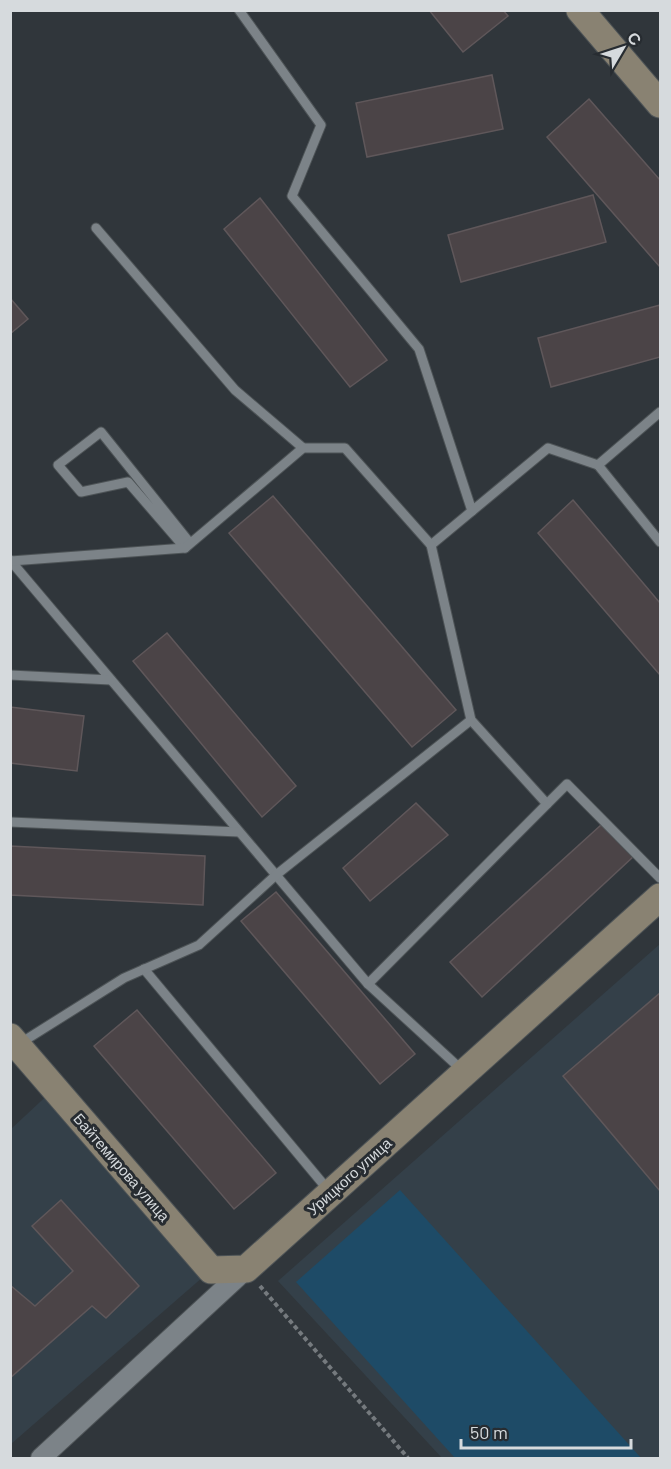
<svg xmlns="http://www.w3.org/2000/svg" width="671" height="1469" viewBox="0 0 671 1469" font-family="Barlow,sans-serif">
  <rect width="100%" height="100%" fill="#30363b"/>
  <g fill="#344049">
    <path d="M 660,944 L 660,1458 L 442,1458 L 278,1281 Z"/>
    <path d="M 54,1089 L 211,1270 L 11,1444 L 11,1129 Z"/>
  </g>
  <path fill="#1e4b67" d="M 400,1190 L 641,1458 L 455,1458 L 296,1282 Z"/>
  <g fill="#4b4447" stroke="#5f575a" stroke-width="1.5">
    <path d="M 429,10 L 503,10 L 508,16 L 463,52 Z"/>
    <path d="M 492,75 L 503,129 L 367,157 L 356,103 Z"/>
    <path d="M 589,99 L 660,180 L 660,267 L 547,137 Z"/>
    <path d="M 593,195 L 606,242 L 461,282 L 448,235 Z"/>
    <path d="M 260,198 L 387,360 L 350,387 L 224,229 Z"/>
    <path d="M 10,298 L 28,319 L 10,334 Z"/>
    <path d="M 660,305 L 660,357 L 551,387 L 538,338 Z"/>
    <path d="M 273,496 L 456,710 L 412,747 L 229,533 Z"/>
    <path d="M 573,500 L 660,603 L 660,675 L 538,533 Z"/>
    <path d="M 167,633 L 296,786 L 262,817 L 133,661 Z"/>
    <path d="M 10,707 L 84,716 L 77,771 L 10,763 Z"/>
    <path d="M 416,803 L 448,835 L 370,901 L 343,868 Z"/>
    <path d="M 601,825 L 634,856 L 482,997 L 450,962 Z"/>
    <path d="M 10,846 L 205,856 L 203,905 L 10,895 Z"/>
    <path d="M 276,892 L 415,1054 L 380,1084 L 241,921 Z"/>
    <path d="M 660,993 L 660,1191 L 563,1076 Z"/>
    <path d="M 137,1010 L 276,1173 L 234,1209 L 94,1046 Z"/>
    <path d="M 61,1200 L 139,1286 L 106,1318 L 92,1306 L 10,1378 L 10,1285 L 35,1306 L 73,1271 L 32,1226 Z"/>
  </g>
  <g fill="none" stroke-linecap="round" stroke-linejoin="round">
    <g stroke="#4d5356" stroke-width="11">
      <g id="lane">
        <path d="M 239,10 L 321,125 L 292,196 L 419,349 L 472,511"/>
        <path d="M 96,228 L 235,390 L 303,448"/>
        <path d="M 660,412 L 598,465 L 660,542"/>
        <path d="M 598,465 L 548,448 L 431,545 L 471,720 L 547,804 L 567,784 L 660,878"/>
        <path d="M 185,548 L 128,482 L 81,492 L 58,465 L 101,432 L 190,543"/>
        <path d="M 10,560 L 368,984 L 463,1071"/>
        <path d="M 11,561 L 185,548 L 303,448 L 345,448 L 431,545"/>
        <path d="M 10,675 L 111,680"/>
        <path d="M 10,822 L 239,832"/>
        <path d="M 144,969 L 329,1191"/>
        <path d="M 368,984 L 547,804"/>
        <path d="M 19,1044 L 124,978 L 199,945 L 276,875 L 471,720"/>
      </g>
    </g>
    <g stroke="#4d5356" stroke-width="22">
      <path id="street" d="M 41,1458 L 246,1269"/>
    </g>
    <g stroke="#4d5356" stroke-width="29">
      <g id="secondary">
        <path d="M 580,10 L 660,104"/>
        <path d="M 10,1037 L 211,1270 L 246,1269 L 660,897"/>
      </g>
    </g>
    <path stroke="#757a7e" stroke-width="4" stroke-dasharray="4.5 3" stroke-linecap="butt" d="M 260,1286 L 408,1458"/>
    <use href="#lane" stroke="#7c8388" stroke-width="9"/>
    <use href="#street" stroke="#7c8388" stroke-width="20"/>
    <use href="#secondary" stroke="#898272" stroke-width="27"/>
  </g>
  <g text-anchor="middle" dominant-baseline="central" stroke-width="6" stroke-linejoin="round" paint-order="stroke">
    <g font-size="15" fill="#d6dadd" stroke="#272c31">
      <text transform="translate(122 1167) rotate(49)">Байтемирова улица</text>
      <text transform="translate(349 1176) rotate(-42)">Урицкого улица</text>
    </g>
  </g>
  <rect width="671" height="1469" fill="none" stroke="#d6dadd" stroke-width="24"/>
  <g transform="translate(623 48) rotate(51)" stroke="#272c31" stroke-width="4.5" paint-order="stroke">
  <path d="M0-4.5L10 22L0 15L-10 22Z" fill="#d6dadd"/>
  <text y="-9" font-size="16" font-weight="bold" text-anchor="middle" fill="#d6dadd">С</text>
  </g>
  <path d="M461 1439v9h170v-9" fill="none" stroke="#d6dadd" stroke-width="3"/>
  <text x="470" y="1439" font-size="18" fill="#d6dadd" stroke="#272c31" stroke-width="4.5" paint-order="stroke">50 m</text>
</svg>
